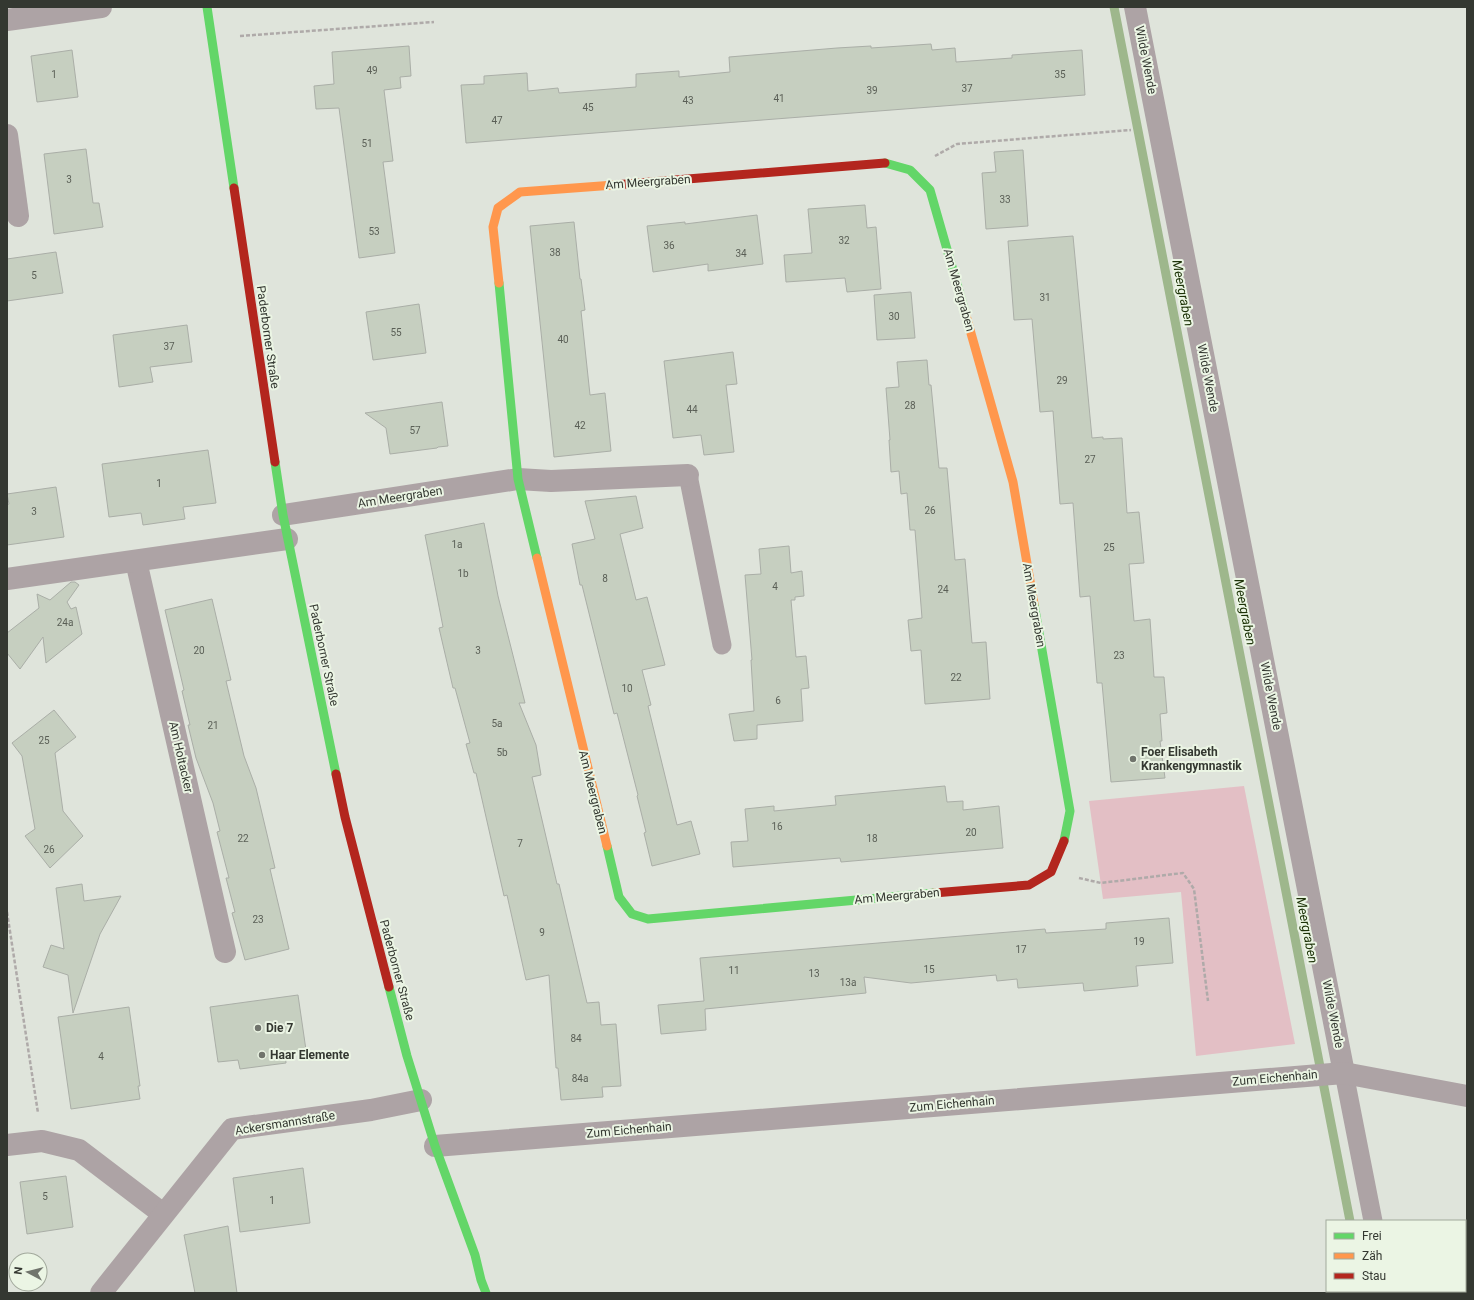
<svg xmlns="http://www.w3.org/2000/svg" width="1474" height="1300" viewBox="0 0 1474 1300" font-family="Roboto,sans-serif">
  <rect width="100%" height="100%" fill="#dfe4db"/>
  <path fill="#e3bfc5" d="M 1244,786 L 1295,1044 L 1196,1056 L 1181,892 L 1103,899 L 1089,801 Z"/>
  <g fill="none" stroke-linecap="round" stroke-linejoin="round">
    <g stroke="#9eb78c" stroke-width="9">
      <path d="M 1114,7 L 1350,1221"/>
      <path d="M 1364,1291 L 1364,1293"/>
    </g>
  </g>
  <g fill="#c6cfc0" stroke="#aaaea7">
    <path d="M 931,44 L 932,50 L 955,48 L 956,62 L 1012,58 L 1012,55 L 1082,50 L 1085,95 L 466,143 L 461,85 L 484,84 L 484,76 L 527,73 L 528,91 L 558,88 L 559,93 L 636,87 L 636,74 L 679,71 L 679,77 L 730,72 L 729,57 L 837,48 L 871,46 L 871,48 Z"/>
    <path d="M 409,46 L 411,76 L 400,77 L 401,88 L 384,90 L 393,161 L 383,162 L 395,253 L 359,258 L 339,108 L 316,109 L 314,86 L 334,84 L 332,52 Z"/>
    <path d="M 72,50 L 78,97 L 37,102 L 31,56 Z"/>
    <path d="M 86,149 L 93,203 L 99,203 L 103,227 L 54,234 L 44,154 Z"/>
    <path d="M 1023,150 L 1028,226 L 986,229 L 982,173 L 996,172 L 994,152 Z"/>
    <path d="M 865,205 L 867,228 L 876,227 L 881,289 L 847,292 L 845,278 L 786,282 L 784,255 L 812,253 L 808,209 Z"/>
    <path d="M 757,215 L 763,264 L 708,271 L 708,264 L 653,272 L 647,226 L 685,222 L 685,224 Z"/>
    <path d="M 574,222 L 580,279 L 581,279 L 585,310 L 581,311 L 590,395 L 605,393 L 611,451 L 554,457 L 530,226 Z"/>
    <path d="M 1073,236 L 1092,438 L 1103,437 L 1103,439 L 1122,438 L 1127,513 L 1139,512 L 1144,563 L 1129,564 L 1134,621 L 1150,619 L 1154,677 L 1164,677 L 1167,713 L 1160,714 L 1162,741 L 1160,741 L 1165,778 L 1111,782 L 1102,683 L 1097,683 L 1090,596 L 1080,597 L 1073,503 L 1060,504 L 1053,411 L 1040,412 L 1032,319 L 1014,320 L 1008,241 Z"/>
    <path d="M 56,252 L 63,293 L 7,301 L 7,259 Z"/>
    <path d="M 911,292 L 915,338 L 877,340 L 874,295 Z"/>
    <path d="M 419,304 L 426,353 L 373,360 L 366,312 Z"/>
    <path d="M 187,325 L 192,362 L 150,367 L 153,382 L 119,387 L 113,335 Z"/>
    <path d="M 733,352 L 737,384 L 726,385 L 734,452 L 704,455 L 701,435 L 673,438 L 664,361 Z"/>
    <path d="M 927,360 L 929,385 L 931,385 L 939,468 L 947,468 L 955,560 L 965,559 L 972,643 L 986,642 L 990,699 L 925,704 L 921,650 L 911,651 L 908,620 L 922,618 L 915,530 L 910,530 L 907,493 L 901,494 L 899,471 L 891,472 L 889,440 L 890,440 L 886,388 L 899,387 L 897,362 Z"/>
    <path d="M 442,402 L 448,446 L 438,447 L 437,448 L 390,454 L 386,428 L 365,413 Z"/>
    <path d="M 208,450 L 216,503 L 183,507 L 185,519 L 143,525 L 141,513 L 109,517 L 102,464 Z"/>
    <path d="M 56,487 L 64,537 L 7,545 L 7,505 L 9,504 L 7,494 Z"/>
    <path d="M 636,496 L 643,528 L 620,534 L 636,600 L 647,597 L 665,665 L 642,670 L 651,705 L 648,706 L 677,825 L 691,821 L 700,854 L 652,866 L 644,833 L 646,832 L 637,796 L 638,795 L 617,713 L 614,714 L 582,585 L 580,585 L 572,544 L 595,539 L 585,501 Z"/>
    <path d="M 484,523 L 498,596 L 525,703 L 519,703 L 536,745 L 541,775 L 532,777 L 557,884 L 559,884 L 587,1003 L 599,1002 L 601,1025 L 616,1024 L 621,1086 L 602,1087 L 603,1097 L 561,1100 L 558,1068 L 556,1068 L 549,975 L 526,980 L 507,895 L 504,896 L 476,773 L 474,773 L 466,744 L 470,743 L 455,688 L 453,688 L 439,628 L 443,627 L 425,535 Z"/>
    <path d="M 789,546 L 791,573 L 802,571 L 804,596 L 795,597 L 795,600 L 791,600 L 796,657 L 806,656 L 809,688 L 801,689 L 803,721 L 757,725 L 757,739 L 734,741 L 729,714 L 754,711 L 751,660 L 752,660 L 745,575 L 761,574 L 759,549 Z"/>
    <path d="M 71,582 L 75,582 L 79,585 L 67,602 L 71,609 L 76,607 L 82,634 L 46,663 L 43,637 L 20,669 L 7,653 L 7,633 L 39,608 L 37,594 L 50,600 Z"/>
    <path d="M 212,599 L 231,680 L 226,681 L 244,756 L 256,788 L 275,868 L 270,869 L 289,949 L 245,960 L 232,913 L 235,912 L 226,878 L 229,878 L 217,832 L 220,831 L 213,803 L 196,758 L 188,725 L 190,725 L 182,691 L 184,690 L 165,610 Z"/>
    <path d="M 54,710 L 76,737 L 55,753 L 63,811 L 83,836 L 50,868 L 25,836 L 35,829 L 22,756 L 12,743 Z"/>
    <path d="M 945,786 L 947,802 L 963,801 L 963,810 L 999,806 L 1003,848 L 841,862 L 840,858 L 733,867 L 731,842 L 748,841 L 745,809 L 774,806 L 774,811 L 836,805 L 835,796 Z"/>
    <path d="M 82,884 L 84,901 L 121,896 L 100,934 L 73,1013 L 68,975 L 43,967 L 51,945 L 64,949 L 56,888 Z"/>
    <path d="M 1169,918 L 1173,963 L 1136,966 L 1138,986 L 1084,991 L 1083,983 L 1018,988 L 1017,979 L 997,981 L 996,975 L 911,983 L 864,977 L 866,993 L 705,1009 L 706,1030 L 661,1034 L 658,1005 L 704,1001 L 700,958 L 1045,929 L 1046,933 L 1106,929 L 1106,923 Z"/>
    <path d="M 298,995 L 306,1050 L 285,1053 L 286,1063 L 240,1069 L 238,1060 L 218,1062 L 210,1007 Z"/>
    <path d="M 129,1007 L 140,1086 L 138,1086 L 140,1099 L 71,1109 L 58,1017 Z"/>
    <path d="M 303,1168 L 310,1223 L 240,1232 L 233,1178 Z"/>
    <path d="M 66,1176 L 73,1227 L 27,1234 L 20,1182 Z"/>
    <path d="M 228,1226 L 237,1293 L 195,1293 L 184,1235 Z"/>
  </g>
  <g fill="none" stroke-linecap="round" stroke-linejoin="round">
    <g stroke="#afaaa9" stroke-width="2.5" stroke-dasharray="4 2" stroke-linecap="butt">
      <path d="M 240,36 L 434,22"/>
      <path d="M 935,156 L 957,144 L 1131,130"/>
      <path d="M 1079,878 L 1101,883 L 1183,873 L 1194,889 L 1208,1001"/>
      <path d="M 7,912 L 38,1113"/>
    </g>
    <g stroke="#ada3a5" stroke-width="19">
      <path d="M 688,475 L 722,645"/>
      <path d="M 1344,1073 L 1373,1221"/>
      <path d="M 1387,1291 L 1387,1293"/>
    </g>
    <g stroke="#ada3a5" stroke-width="22">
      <path d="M 1135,7 L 1344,1073"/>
      <path d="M 7,20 L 101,7"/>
      <path d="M 7,135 L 18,216"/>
      <path d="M 283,515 L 518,479 L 551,481 L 688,475"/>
      <path d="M 136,561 L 225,952"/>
      <path d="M 7,579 L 287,539"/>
      <path d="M 7,1145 L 42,1141 L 79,1150 L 163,1214"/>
      <path d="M 435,1146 L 1344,1073 L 1467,1096"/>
      <path d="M 101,1293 L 232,1129 L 371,1110 L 421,1100"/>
    </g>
    <g stroke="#63d668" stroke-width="9">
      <path d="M 207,7 L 234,188"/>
      <path d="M 885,163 L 910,170 L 930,190 L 965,312"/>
      <path d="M 499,283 L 518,479 L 537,558"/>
      <path d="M 275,462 L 283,515 L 336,774"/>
      <path d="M 1034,604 L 1070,811 L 1064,841"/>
      <path d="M 607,846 L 619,897 L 632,914 L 648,919 L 934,893"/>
      <path d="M 389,987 L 407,1056 L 435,1146 L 475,1255 L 481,1280 L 486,1293"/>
    </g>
    <g stroke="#ff974d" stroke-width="9">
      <path d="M 499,283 L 493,227 L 498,208 L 520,192 L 614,185"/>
      <path d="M 965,312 L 1013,482 L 1034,604"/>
      <path d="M 537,558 L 607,846"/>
    </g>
    <g stroke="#b3261e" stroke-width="9">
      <path d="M 614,185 L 885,163"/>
      <path d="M 234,188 L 275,462"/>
      <path d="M 336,774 L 345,817 L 389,987"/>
      <path d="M 934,893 L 1029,885 L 1051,872 L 1064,841"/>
    </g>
  </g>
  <g fill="#70746c" stroke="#ebf5e4" stroke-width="1.5">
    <circle cx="1133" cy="759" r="4"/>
    <circle cx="258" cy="1028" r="4"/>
    <circle cx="262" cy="1055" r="4"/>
  </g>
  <g text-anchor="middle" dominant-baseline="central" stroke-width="4" stroke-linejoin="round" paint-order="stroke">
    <g font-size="10" fill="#5a5f56">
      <text x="372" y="70">49</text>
      <text x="54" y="74">1</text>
      <text x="1060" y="74">35</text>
      <text x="967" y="88">37</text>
      <text x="872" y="90">39</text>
      <text x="779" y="98">41</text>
      <text x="688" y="100">43</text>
      <text x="588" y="107">45</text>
      <text x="497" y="120">47</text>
      <text x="367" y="143">51</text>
      <text x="69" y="179">3</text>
      <text x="1005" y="199">33</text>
      <text x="374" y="231">53</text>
      <text x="844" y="240">32</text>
      <text x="669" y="245">36</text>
      <text x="555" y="252">38</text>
      <text x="741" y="253">34</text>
      <text x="34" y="275">5</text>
      <text x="1045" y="297">31</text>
      <text x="894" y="316">30</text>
      <text x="396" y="332">55</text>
      <text x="563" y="339">40</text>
      <text x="169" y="346">37</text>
      <text x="1062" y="380">29</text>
      <text x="910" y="405">28</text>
      <text x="692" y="409">44</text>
      <text x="580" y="425">42</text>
      <text x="415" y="430">57</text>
      <text x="1090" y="459">27</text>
      <text x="159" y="483">1</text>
      <text x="930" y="510">26</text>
      <text x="34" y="511">3</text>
      <text x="457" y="544">1a</text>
      <text x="1109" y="547">25</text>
      <text x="463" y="573">1b</text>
      <text x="605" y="578">8</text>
      <text x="775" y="586">4</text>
      <text x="943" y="589">24</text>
      <text x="65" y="622">24a</text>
      <text x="199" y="650">20</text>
      <text x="478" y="650">3</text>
      <text x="1119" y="655">23</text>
      <text x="956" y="677">22</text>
      <text x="627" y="688">10</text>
      <text x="778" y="700">6</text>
      <text x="497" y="723">5a</text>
      <text x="213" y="725">21</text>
      <text x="44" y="740">25</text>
      <text x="502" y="752">5b</text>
      <text x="777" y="826">16</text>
      <text x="971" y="832">20</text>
      <text x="243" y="838">22</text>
      <text x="872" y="838">18</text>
      <text x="520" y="843">7</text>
      <text x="49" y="849">26</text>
      <text x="258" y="919">23</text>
      <text x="542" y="932">9</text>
      <text x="1139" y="941">19</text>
      <text x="1021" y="949">17</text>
      <text x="929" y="969">15</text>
      <text x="734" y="970">11</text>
      <text x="814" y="973">13</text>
      <text x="848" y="982">13a</text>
      <text x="576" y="1038">84</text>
      <text x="101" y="1056">4</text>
      <text x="580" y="1078">84a</text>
      <text x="45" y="1196">5</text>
      <text x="272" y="1200">1</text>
    </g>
    <g font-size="12" fill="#343831" stroke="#ebf5e4">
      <text transform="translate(1146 60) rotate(79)">Wilde Wende</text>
      <text transform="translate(648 182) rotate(-4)">Am Meergraben</text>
      <text transform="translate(959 290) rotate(74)">Am Meergraben</text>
      <text transform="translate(268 337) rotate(82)">Paderborner Straße</text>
      <text transform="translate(1208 378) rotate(79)">Wilde Wende</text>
      <text transform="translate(400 497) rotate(-9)">Am Meergraben</text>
      <text transform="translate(1034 605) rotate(80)">Am Meergraben</text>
      <text transform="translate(324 655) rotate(78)">Paderborner Straße</text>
      <text transform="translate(1271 696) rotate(79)">Wilde Wende</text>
      <text transform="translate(181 757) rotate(77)">Am Holtacker</text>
      <text transform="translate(593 792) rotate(76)">Am Meergraben</text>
      <text transform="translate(897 896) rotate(-5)">Am Meergraben</text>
      <text transform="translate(397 970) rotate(75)">Paderborner Straße</text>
      <text transform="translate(1333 1014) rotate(79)">Wilde Wende</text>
      <text transform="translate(1275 1078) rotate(-5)">Zum Eichenhain</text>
      <text transform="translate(952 1104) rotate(-5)">Zum Eichenhain</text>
      <text transform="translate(285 1123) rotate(-9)">Ackersmannstraße</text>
      <text transform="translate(629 1130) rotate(-5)">Zum Eichenhain</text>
    </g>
    <g font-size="12" font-weight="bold" fill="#343831" stroke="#ebf5e4" text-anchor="start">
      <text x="1141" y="752">Foer Elisabeth<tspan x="1141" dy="14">Krankengymnastik</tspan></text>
      <text x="266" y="1028">Die 7</text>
      <text x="270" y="1055">Haar Elemente</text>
    </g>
    <g font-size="13" font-style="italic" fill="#1d3308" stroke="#ebf5e4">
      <text transform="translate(1183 293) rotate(79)">Meergraben</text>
      <text transform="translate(1245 612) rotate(79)">Meergraben</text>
      <text transform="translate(1307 930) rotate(79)">Meergraben</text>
    </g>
  </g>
  <rect width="1474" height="1300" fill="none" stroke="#343831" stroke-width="16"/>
  <rect x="1326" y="1220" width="140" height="72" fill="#ebf5e4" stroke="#a2a99c"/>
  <rect x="1334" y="1233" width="20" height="6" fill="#63d668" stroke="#a2a99c"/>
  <text x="1362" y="1240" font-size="12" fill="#343831">Frei</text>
  <rect x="1334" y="1253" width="20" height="6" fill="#ff974d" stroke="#a2a99c"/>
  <text x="1362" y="1260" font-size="12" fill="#343831">Zäh</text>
  <rect x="1334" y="1273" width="20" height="6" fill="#b3261e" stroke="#a2a99c"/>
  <text x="1362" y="1280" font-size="12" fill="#343831">Stau</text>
  <g transform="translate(28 1272) rotate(277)"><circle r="19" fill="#ebf5e4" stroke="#a2a99c"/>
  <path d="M0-3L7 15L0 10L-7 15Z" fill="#70746c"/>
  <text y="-6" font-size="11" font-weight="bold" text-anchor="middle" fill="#343831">N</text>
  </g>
</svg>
